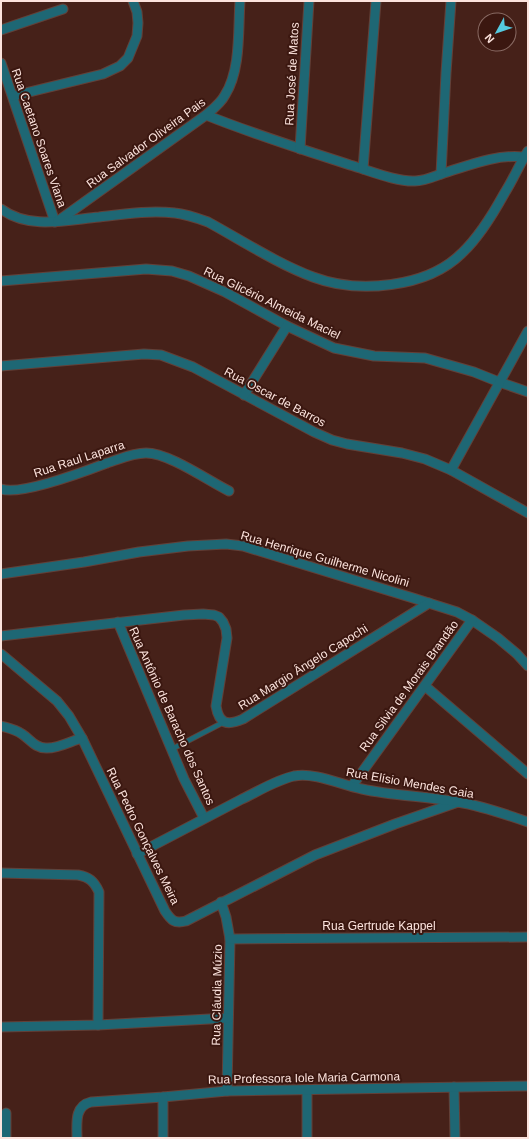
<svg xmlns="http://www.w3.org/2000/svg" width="529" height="1139" viewBox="0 0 529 1139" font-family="Arial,sans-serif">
  <rect width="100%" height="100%" fill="#462119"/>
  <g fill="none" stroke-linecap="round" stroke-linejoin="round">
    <g stroke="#634038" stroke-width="6">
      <path id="lane" d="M 172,749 L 224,722"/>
    </g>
    <g stroke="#634038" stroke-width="11">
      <g id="street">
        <path d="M 1,30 L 63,9"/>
        <path d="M 1,63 L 55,222"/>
        <path d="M 13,96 L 103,74 L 120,66 L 128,58 L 137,36 L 138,23 L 137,12 L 133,1"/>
        <path d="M 206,115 C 253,134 301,149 350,165 C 368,170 396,182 415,181 C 425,181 435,176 444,173 C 470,165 496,154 524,157"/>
        <path d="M 300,149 L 309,1"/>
        <path d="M 363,169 L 376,1"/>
        <path d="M 441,174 L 446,73 L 451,1"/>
        <path d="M 1,209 C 29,230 67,220 99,217 C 124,214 150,210 175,213 C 186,214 197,218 208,222 C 241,240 278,264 313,277 C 358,294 427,288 462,253 C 479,237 493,214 504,194 C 513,180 519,165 528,151"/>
        <path d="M 58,221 L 206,115 C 213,109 221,103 225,95 C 241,70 238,30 240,1"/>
        <path d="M 1,281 L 146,269 L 172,271 L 189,276 L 225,292 L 287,326 L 334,348 L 374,356 L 425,358 L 474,372 L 499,382 L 528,392"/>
        <path d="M 1,366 L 144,354 L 161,355 L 193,367 L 314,432 L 332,440 L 347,444 L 402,453 L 425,459 L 451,470 L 528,513"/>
        <path d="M 244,395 L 287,326"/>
        <path d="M 451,470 L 528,331"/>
        <path d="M 1,489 C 21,496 86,471 107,463 C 120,459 132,453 146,453 C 169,453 207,480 229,491"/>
        <path d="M 1,574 L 84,562 L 139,552 L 188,546 L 226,544 L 243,546 L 413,598 L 457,612 L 472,620 L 498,638 L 517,654 L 528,666"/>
        <path d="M 118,622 L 184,779 L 204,818"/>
        <path d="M 1,636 L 184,615 L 203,614 L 214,615 L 219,617 L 223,622 L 226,629 L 227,638 L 216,706 C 219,724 227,726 243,719 L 429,603"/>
        <path d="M 1,654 L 57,701 L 69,716 L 82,738 L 165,911 C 171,920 174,924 186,921 L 315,855 L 395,824 L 458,802"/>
        <path d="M 425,686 L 528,774"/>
        <path d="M 1,726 C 8,728 15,729 22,734 C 30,739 35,748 46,748 C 57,749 71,741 82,738"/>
        <path d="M 352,786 L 472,620"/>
        <path d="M 137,854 C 172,836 207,817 242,799 C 259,791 276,780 294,776 C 315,772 342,785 362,789 C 394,796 426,796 458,802 C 482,806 505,814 528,822"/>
        <path d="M 1,873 L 78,875 C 89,877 94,881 99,892 L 98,1025"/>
        <path d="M 221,902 L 226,917 L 230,939 L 227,1091"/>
        <path d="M 230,939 L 528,937"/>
        <path d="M 1,1027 L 98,1025 L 228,1018"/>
        <path d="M 454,1087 L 455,1138"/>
        <path d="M 307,1090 L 307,1138"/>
        <path d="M 6,1138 L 6,1113"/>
        <path d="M 77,1138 C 77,1124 74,1106 91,1102 L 163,1097 L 227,1091 L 528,1086"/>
        <path d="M 163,1138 L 163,1097"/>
      </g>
    </g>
    <use href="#lane" stroke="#1e6774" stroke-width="4.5"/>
    <use href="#street" stroke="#1e6774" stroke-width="9"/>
  </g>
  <g text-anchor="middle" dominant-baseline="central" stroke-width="4" stroke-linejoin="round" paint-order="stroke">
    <g font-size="12" fill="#fce3dd" stroke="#3b1710">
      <text transform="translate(292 74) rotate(-87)">Rua José de Matos</text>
      <text transform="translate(39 138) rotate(71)">Rua Caetano Soares Viana</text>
      <text transform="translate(146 143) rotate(-36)">Rua Salvador Oliveira Pais</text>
      <text transform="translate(272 303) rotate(26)">Rua Glicério Almeida Maciel</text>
      <text transform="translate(275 397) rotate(28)">Rua Oscar de Barros</text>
      <text transform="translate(79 459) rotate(-18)">Rua Raul Laparra</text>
      <text transform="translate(325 559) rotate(16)">Rua Henrique Guilherme Nicolini</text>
      <text transform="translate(303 667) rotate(-32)">Rua Margio Ângelo Capochi</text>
      <text transform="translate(409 686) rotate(-54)">Rua Silvia de Morais Brandão</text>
      <text transform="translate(172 716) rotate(66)">Rua Antônio de Baracho dos Santos</text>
      <text transform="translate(410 783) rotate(10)">Rua Elísio Mendes Gaia</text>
      <text transform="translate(143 836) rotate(64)">Rua Pedro Gonçalves Meira</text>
      <text x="379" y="926">Rua Gertrude Kappel</text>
      <text transform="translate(217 995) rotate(-89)">Rua Cláudia Múzio</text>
      <text transform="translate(304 1078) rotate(-1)">Rua Professora Iole Maria Carmona</text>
    </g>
  </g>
  <rect width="529" height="1139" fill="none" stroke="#fce3dd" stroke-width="4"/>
  <g transform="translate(497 32) rotate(230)"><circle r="19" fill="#3b1710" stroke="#886962"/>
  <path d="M0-3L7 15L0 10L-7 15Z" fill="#55cae0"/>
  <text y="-6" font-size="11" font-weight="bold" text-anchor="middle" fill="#fce3dd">N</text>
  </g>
</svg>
